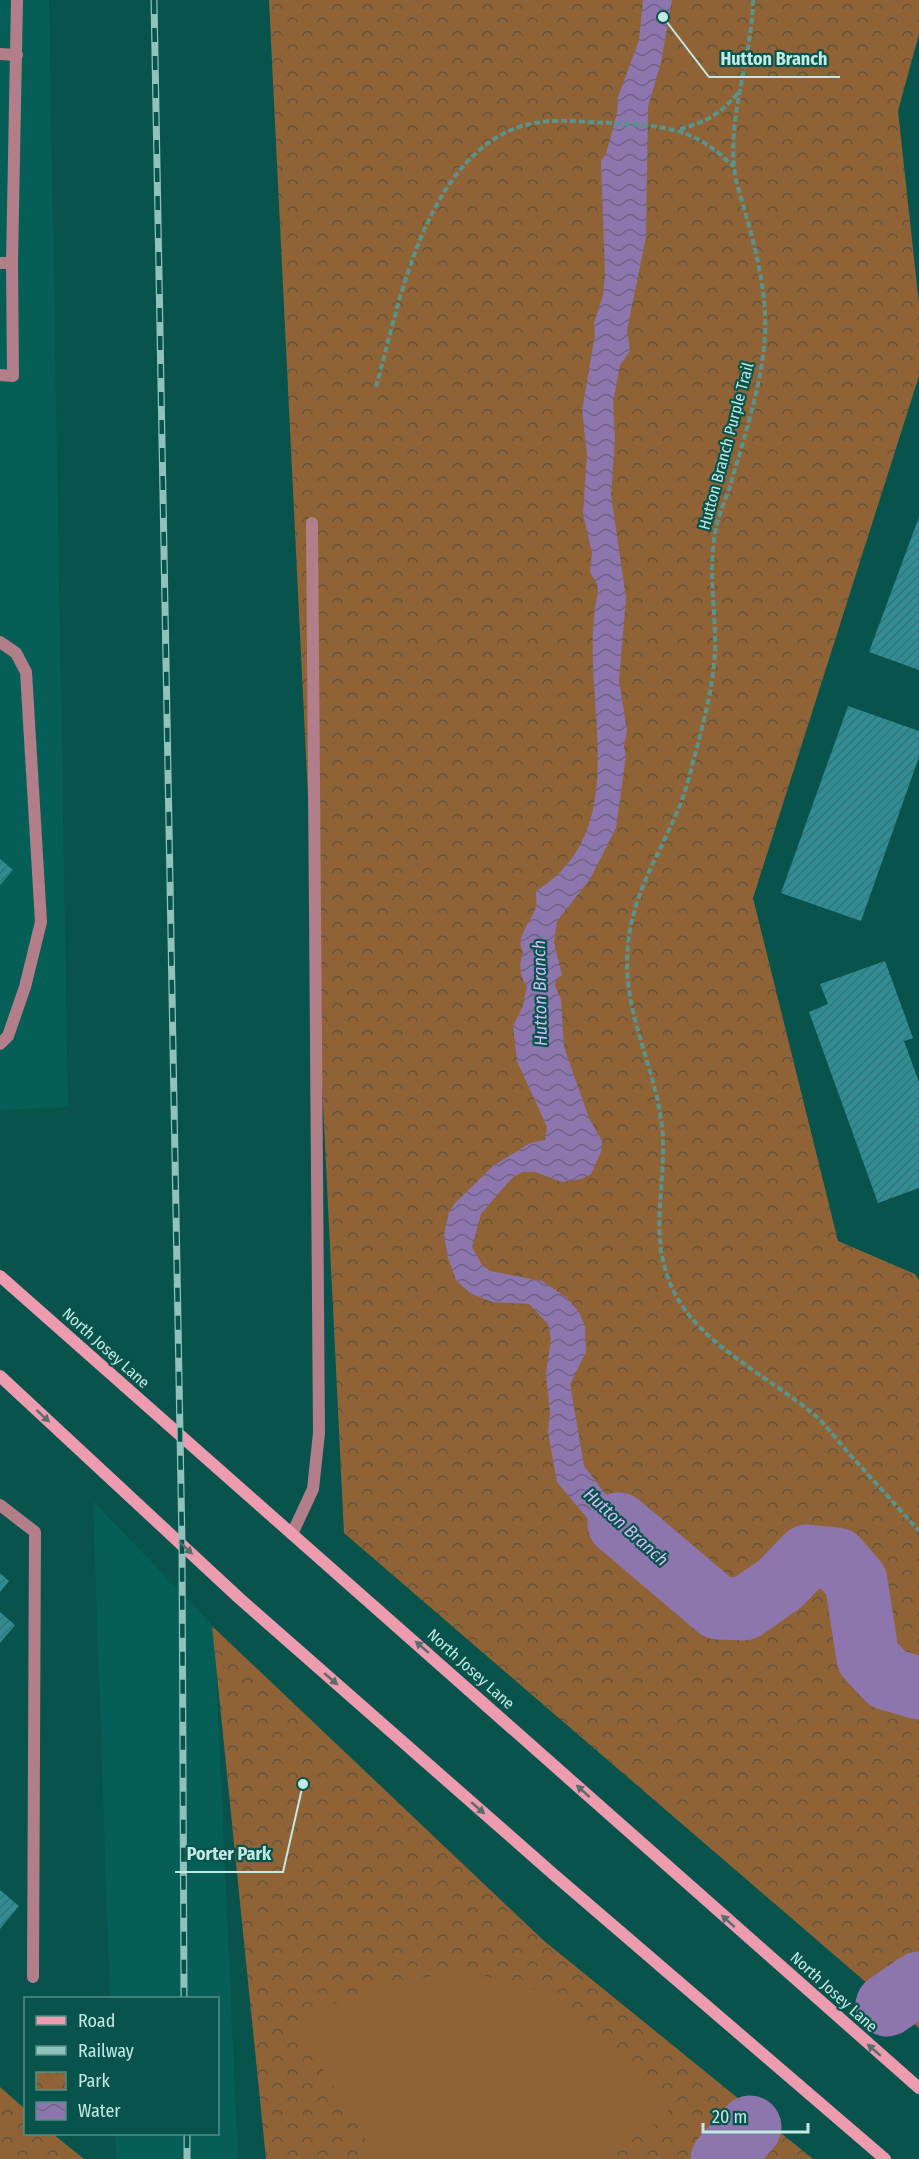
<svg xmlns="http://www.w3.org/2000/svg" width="919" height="2159" viewBox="0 0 919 2159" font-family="'Fira Sans Condensed',sans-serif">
  <defs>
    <pattern id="park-crowns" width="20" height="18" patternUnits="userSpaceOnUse" patternTransform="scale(1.5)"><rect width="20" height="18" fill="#906336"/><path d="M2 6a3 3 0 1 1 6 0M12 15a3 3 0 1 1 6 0" fill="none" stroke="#65543d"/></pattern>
    <pattern id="water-waves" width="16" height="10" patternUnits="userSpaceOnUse" patternTransform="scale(1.5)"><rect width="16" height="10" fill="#8d75ad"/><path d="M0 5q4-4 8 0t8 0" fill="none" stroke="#706588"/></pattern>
    <pattern id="building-hatch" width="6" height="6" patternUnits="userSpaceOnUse" patternTransform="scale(1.5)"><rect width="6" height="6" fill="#318c94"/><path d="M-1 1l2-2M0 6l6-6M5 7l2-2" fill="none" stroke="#347478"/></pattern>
  </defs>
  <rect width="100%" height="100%" fill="#08534b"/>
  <g fill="#065f57">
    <path d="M 0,0 L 49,0 L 68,1107 L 0,1110 Z"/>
    <path d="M 93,1501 L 214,1627 L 238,2159 L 116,2159 L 115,2134 L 218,2134 L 218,1998 L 110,1998 Z"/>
  </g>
  <g fill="url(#park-crowns)">
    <path d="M 269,0 L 919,0 L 919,34 L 898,111 L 919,304 L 919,376 L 753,898 L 838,1241 L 915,1274 L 919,1280 L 919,2028 L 344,1533 Z"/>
    <path d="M 212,1626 L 543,1940 L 813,2159 L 266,2159 Z"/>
    <path d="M 0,2087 L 25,2109 L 26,2134 L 53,2134 L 84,2159 L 0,2159 Z"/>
  </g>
  <path fill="#906336" d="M 463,1972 C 480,1976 499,1978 517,1983 C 583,2002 635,2060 671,2115 L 592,2159 L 378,2159 L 297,2028 L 347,1996 L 413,1979 Z"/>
  <path fill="url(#water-waves)" d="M 643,0 L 672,0 L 661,62 L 648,107 L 646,237 L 627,330 L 630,351 L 620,365 L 613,403 L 615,438 L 611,495 L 626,598 L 619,681 L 627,730 L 624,747 L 626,756 L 616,828 L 590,879 L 557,921 L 554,943 L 562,975 L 556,979 L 555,985 L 561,1000 L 564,1047 L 589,1118 L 602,1141 L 601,1152 L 591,1174 L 581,1179 L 562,1182 L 535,1172 L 522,1172 L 512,1178 L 481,1214 L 472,1247 L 482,1265 L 490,1271 L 542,1281 L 567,1298 L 579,1312 L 585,1326 L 586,1352 L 570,1384 L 584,1466 L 630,1526 L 667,1543 L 697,1566 L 669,1600 L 649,1584 L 635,1567 L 603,1537 L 557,1482 L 548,1432 L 550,1412 L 546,1374 L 551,1339 L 548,1324 L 529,1304 L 492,1302 L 470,1293 L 456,1280 L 448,1258 L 444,1235 L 449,1212 L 455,1203 L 493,1166 L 530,1143 L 545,1140 L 547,1127 L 517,1061 L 513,1026 L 523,1006 L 527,986 C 519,976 519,964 523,952 C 514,936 533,921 536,906 C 537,903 536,895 536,891 C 641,826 575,690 598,593 L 597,584 L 590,572 L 592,553 L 583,514 L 587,455 L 582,410 L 595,335 L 594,323 L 603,295 L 605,275 L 601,161 L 606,154 L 617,113 L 618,97 L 639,40 Z"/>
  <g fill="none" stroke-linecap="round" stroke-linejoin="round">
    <g stroke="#8d75ad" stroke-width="63">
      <path d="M 619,1524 L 718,1608 L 744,1609 L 780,1584 L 807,1556 L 837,1559 L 856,1581 L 868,1658 L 888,1679 L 919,1688"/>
      <path d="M 887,2005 L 919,1983"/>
      <path d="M 722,2159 L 750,2127"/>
    </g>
  </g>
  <g fill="url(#building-hatch)">
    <path d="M 919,517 L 919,670 L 869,652 Z"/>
    <path d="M 848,706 L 919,731 L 919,757 L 861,921 L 781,893 Z"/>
    <path d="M 0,859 L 13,870 L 0,885 Z"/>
    <path d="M 885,961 L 913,1038 L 904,1041 L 919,1082 L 919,1188 L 878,1203 L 809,1012 L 828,1004 L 820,984 Z"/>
    <path d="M 0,1573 L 9,1581 L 0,1592 Z"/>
    <path d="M 0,1612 L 15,1625 L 0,1643 Z"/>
    <path d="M 0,1890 L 19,1906 L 0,1929 Z"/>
  </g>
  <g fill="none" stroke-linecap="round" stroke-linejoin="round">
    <g stroke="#58948d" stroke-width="4" stroke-dasharray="6 3" stroke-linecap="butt">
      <path d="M 753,0 C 752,56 729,110 734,166 C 735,182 742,199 746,215 C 758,257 769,303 764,347 C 759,393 743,442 730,486 C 725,501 717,518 715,534 C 708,572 716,612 715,651 C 713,693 700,734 690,774 C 672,844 627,886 627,964 C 627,1020 656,1071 662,1127 C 668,1186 646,1235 674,1292 C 701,1345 768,1376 812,1413 C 825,1423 835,1438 846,1450 C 870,1477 895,1504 919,1531"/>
      <path d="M 680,129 C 708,121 719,115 738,93"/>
      <path d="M 376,387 C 399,304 423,169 511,130 C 542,116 578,122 610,123 C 660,125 698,128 733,167"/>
    </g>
    <g stroke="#b27e8a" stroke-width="12">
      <path d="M 0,54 L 17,55"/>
      <path d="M 0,263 L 12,263 L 17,0"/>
      <path d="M 0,375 L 13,376 L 12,263"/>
      <path d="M 0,642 L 16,653 L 26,672 L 41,922 L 25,987 L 8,1036 L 0,1044"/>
      <path d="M 0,1505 L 35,1532 L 33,1977"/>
      <path d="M 292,1534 L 313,1489 L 319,1433 L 312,523"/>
    </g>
    <g stroke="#ed9baf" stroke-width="12">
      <path d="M 0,1276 L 919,2088"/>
      <path d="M 0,1376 L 239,1598 L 552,1873 L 885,2159"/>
    </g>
    <g stroke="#91c1bb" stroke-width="7">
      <g id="rail">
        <path d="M 154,0 L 182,1544 L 184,1998"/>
        <path d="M 187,2134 L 187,2159"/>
      </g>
    </g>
    <use href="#rail" stroke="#08534b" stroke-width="4.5" stroke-dasharray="14" stroke-linecap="butt"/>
  </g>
  <defs><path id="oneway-solid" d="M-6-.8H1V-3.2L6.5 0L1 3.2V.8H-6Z" transform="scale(1.5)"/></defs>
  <g fill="#586c6e">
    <use href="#oneway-solid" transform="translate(43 1416) rotate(43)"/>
    <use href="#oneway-solid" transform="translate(186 1548) rotate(43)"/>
    <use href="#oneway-solid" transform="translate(422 1647) rotate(-139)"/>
    <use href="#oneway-solid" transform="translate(331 1679) rotate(41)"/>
    <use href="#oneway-solid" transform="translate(583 1791) rotate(-138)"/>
    <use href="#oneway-solid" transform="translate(478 1808) rotate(41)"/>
    <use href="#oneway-solid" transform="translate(728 1921) rotate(-138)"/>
    <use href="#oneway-solid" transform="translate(874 2050) rotate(-139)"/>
  </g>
  <g text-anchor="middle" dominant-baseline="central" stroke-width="4.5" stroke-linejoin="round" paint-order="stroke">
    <g font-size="16" fill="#c2e9e3" stroke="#08534b">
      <text transform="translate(726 446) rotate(-75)">Hutton Branch Purple Trail</text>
      <text transform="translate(106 1348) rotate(42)">North Josey Lane</text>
      <text transform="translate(471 1669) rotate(42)">North Josey Lane</text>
      <text transform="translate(834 1992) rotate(42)">North Josey Lane</text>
    </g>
    <g font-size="18" font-style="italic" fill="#d5bafb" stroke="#08534b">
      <text transform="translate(540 993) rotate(-91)">Hutton Branch</text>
      <text transform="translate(626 1527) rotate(42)">Hutton Branch</text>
    </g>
  </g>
  <path fill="none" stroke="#c2e9e3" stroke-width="2" d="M663 17L709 77H840M303 1784L283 1872H175"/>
  <g fill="#c2e9e3" stroke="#08534b" stroke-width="2">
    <circle cx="663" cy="17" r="6"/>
    <circle cx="303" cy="1784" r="6"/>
  </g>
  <g font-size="18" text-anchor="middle" font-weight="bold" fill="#c2e9e3" stroke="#08534b" stroke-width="4.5" stroke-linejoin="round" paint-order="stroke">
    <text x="774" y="65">Hutton Branch</text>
    <text x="229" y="1860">Porter Park</text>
  </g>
  <rect x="24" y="1997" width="195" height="138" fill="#08534b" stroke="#528f88" stroke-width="1.5"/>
  <rect x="36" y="2016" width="30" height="9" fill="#ed9baf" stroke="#528f88" stroke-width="1.5"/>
  <text x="78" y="2027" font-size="18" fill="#c2e9e3">Road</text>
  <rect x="36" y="2046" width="30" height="9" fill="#91c1bb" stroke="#528f88" stroke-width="1.5"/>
  <text x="78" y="2057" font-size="18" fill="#c2e9e3">Railway</text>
  <rect x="36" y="2072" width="30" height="18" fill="url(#park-crowns)" stroke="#528f88" stroke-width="1.5"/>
  <text x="78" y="2087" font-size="18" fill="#c2e9e3">Park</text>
  <rect x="36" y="2102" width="30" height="18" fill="url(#water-waves)" stroke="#528f88" stroke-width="1.5"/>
  <text x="78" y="2117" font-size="18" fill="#c2e9e3">Water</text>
  <path d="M703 2123v9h105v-9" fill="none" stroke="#c2e9e3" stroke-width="3"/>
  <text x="712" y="2123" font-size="18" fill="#c2e9e3" stroke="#08534b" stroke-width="4.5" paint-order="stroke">20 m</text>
</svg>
